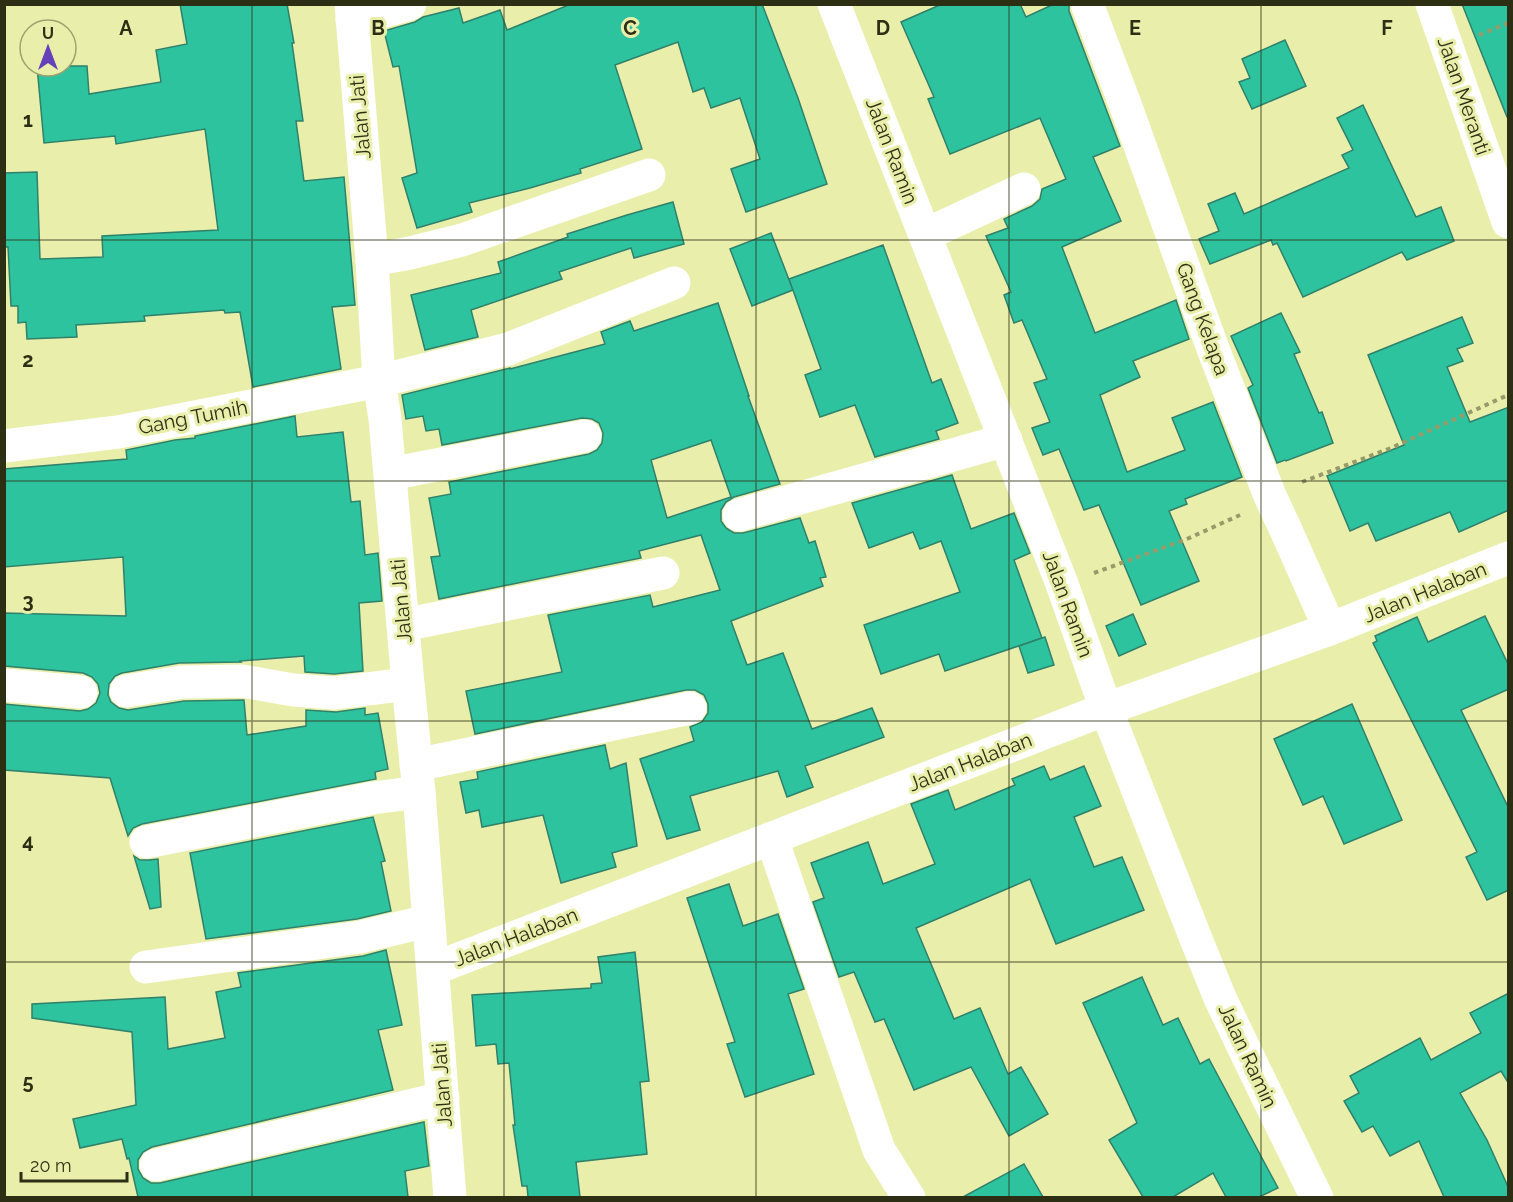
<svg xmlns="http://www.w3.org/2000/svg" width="1513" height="1202" viewBox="0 0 1513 1202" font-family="Raleway,sans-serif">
  <rect width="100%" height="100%" fill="#e9efab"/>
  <g fill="#2ec39f" stroke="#2f816a" stroke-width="1.5" fill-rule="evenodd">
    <path d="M 180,4 L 287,4 L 294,43 L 292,43 L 303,121 L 296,121 L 304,181 L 344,177 L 355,305 L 332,307 L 341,369 L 253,387 L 240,312 L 225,313 L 224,310 L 144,316 L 145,321 L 76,325 L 77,337 L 27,339 L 26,322 L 18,323 L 18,306 L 11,306 L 8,247 L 4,247 L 4,173 L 37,172 L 40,259 L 103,257 L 102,236 L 218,230 L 205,129 L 116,144 L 115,136 L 44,143 L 37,66 L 87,66 L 89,94 L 161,82 L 156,50 L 187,44 Z"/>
    <path d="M 571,4 L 762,4 L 798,98 L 827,184 L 746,212 L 731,169 L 760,159 L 740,98 L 711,108 L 704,88 L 693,92 L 678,42 L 615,65 L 642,149 L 580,169 L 581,173 L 530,188 L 469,203 L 472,212 L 417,228 L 402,178 L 417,173 L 399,66 L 393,67 L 384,31 L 415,22 L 423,17 L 459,8 L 463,23 L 500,10 L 507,30 Z"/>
    <path d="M 942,4 L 1020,4 L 1026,17 L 1054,4 L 1069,4 L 1069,11 L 1120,146 L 1093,157 L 1121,221 L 1062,247 L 1095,333 L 1176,300 L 1189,339 L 1133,361 L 1140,377 L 1100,395 L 1127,472 L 1185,450 L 1172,418 L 1213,402 L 1242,477 L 1185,499 L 1187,504 L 1169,511 L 1199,581 L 1141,605 L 1099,505 L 1084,510 L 1059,449 L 1043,455 L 1032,428 L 1050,422 L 1034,383 L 1047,379 L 1022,320 L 1014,323 L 1004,295 L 1011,292 L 986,236 L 1008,228 L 1004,219 L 1032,206 L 1040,199 L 1042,189 L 1066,179 L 1040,118 L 950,154 L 928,99 L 934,97 L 901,22 Z"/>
    <path d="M 1462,4 L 1509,4 L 1509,117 L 1507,117 Z"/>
    <path d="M 1285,40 L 1306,86 L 1252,109 L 1239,82 L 1250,78 L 1242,59 Z"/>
    <path d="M 1363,105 L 1416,217 L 1441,207 L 1454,241 L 1407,260 L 1402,252 L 1303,297 L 1277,243 L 1273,245 L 1271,240 L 1210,264 L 1199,239 L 1219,231 L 1208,204 L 1235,193 L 1244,214 L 1349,168 L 1342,155 L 1353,150 L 1337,118 Z"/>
    <path d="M 673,202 L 684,244 L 634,258 L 631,248 L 559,272 L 562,279 L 471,310 L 478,337 L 425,350 L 411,295 L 501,273 L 498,262 L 568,237 L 567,234 L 627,215 Z"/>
    <path d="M 771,233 L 793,290 L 752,306 L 730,249 Z"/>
    <path d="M 883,245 L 932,383 L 941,379 L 958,423 L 936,431 L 939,439 L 875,457 L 855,405 L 820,417 L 805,375 L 821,369 L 789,279 Z"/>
    <path d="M 718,303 L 749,396 L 748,396 L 780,484 L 734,497 L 726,502 L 721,510 L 721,521 L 726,528 L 734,533 L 743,533 L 800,518 L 809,543 L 815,541 L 826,577 L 820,578 L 823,586 L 731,621 L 747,665 L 783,653 L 812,729 L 872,708 L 884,737 L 805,766 L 813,787 L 787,797 L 778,771 L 690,796 L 700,830 L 667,839 L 640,759 L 694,741 L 690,727 L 702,722 L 708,713 L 708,704 L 704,695 L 695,690 L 686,690 L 475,734 L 466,691 L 562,672 L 548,615 L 650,595 L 653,607 L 720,590 L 701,535 L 639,551 L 641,558 L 439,599 L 431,557 L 440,556 L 429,498 L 451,494 L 449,482 L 589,454 L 597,450 L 602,443 L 603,433 L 599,423 L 592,419 L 582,418 L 442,445 L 439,429 L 426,431 L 423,416 L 406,419 L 402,395 L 510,368 L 510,369 L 605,344 L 601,332 L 630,321 L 634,331 ZM 711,440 L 731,497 L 667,518 L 651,460 Z"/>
    <path d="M 1281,313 L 1300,352 L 1294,354 L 1319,413 L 1322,412 L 1333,443 L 1286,461 L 1285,460 L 1277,463 L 1248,388 L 1253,385 L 1231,336 Z"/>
    <path d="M 1462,317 L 1473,343 L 1457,349 L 1463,361 L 1447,367 L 1470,422 L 1509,407 L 1509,510 L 1459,532 L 1450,512 L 1376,541 L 1368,523 L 1350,531 L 1327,476 L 1404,445 L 1368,355 Z"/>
    <path d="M 295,416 L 297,437 L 343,432 L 351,502 L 360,501 L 365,555 L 378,553 L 382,601 L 359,603 L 363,671 L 334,674 L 305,672 L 304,656 L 240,661 L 241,662 L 179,663 L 122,673 L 115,676 L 109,684 L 108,695 L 111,702 L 119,708 L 128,710 L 184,701 L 244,700 L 247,735 L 306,726 L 306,710 L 336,712 L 365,708 L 365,715 L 378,713 L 388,769 L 375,772 L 376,779 L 142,824 L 133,828 L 128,836 L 110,778 L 4,770 L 4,704 L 80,711 L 88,709 L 96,703 L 100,693 L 98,684 L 92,677 L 83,673 L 4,666 L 4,613 L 126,616 L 123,557 L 4,567 L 4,469 L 127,459 L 126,450 L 175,440 L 195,438 L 195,436 Z"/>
    <path d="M 952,475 L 971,529 L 1014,513 L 1030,553 L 1014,560 L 1042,638 L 945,671 L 939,654 L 881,674 L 864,625 L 960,592 L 941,541 L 920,549 L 913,532 L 869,548 L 852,503 Z"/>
    <path d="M 1133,614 L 1146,644 L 1119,656 L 1106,626 Z"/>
    <path d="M 1485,616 L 1509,666 L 1509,689 L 1461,710 L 1509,809 L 1509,890 L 1487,900 L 1466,857 L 1477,852 L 1373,643 L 1377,641 L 1375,636 L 1417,617 L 1428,642 Z"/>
    <path d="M 1045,637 L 1054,665 L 1028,673 L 1019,646 Z"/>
    <path d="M 1352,704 L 1402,820 L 1344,844 L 1323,796 L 1303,805 L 1274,739 Z"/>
    <path d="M 605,745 L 610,769 L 626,763 L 637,846 L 612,853 L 616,867 L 561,883 L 543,815 L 482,827 L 479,810 L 466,813 L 460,782 L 478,779 L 477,772 Z"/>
    <path d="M 1044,766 L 1050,780 L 1084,766 L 1101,806 L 1074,817 L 1094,867 L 1122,857 L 1144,910 L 1056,944 L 1030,879 L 916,928 L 954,1019 L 980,1008 L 1008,1074 L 1021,1067 L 1048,1114 L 1009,1136 L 971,1067 L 914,1090 L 884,1019 L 875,1022 L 854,972 L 839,977 L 813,902 L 824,898 L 811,863 L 868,842 L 883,884 L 935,864 L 911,804 L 948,790 L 955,810 L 1015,785 L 1012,779 Z"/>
    <path d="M 373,817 L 385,861 L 381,862 L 391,911 L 357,919 L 206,939 L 190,853 Z"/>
    <path d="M 134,856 L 140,860 L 149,860 L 158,859 L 161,907 L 150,909 Z"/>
    <path d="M 729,884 L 743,926 L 778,914 L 804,989 L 788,994 L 814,1074 L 745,1097 L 727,1044 L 735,1042 L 687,898 Z"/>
    <path d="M 386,950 L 402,1025 L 378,1030 L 393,1090 L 152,1147 L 143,1152 L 138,1160 L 138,1169 L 143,1178 L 151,1183 L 160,1183 L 424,1122 L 429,1166 L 405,1171 L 408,1197 L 138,1197 L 129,1158 L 127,1159 L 122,1139 L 80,1148 L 73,1119 L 136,1105 L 132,1032 L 32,1018 L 32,1004 L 165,997 L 168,1049 L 225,1038 L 216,992 L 241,987 L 238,973 L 363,956 Z"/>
    <path d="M 635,952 L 649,1081 L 640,1082 L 647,1154 L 576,1162 L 580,1197 L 528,1197 L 527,1186 L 522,1186 L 513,1125 L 515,1125 L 509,1063 L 498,1064 L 496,1044 L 476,1046 L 472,995 L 591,988 L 591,984 L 602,983 L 598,957 Z"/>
    <path d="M 1142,977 L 1163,1025 L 1178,1018 L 1200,1064 L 1209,1059 L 1278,1188 L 1259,1197 L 1226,1197 L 1213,1173 L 1173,1197 L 1143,1197 L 1109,1140 L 1137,1123 L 1083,1003 Z"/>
    <path d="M 1509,993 L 1509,1084 L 1501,1071 L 1460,1093 L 1487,1140 L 1509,1189 L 1509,1197 L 1444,1197 L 1419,1141 L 1390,1156 L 1373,1126 L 1362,1132 L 1344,1101 L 1359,1093 L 1350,1076 L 1420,1038 L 1431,1060 L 1481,1033 L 1470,1013 Z"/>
    <path d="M 1024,1164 L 1043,1197 L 963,1197 Z"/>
  </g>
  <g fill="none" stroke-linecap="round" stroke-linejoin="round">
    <g stroke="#979b69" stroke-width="4" stroke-dasharray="4.5 4.5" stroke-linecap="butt">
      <path d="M 1479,35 L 1508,23"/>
      <path d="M 1302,482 L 1391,448 L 1508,395"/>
      <path d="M 1094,573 L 1187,539 L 1240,515"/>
    </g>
    <g stroke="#fff" stroke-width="33">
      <path d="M 351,4 L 372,260 L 379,381 L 385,419 L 408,684 L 419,792 L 450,1198"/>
      <path d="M 834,4 L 1062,584 L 1106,709 L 1196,939 L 1220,998 L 1255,1071 L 1317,1198"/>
      <path d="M 1087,4 L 1125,104 L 1212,346 L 1270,496 L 1285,528 L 1330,629"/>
      <path d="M 1432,4 L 1508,222"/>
      <path d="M 352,20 L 410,4"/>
      <path d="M 925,235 L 1024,189"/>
      <path d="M 372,260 L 410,253 L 462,240 L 649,175"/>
      <path d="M 4,446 L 118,432 L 379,381 L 508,349 L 674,283"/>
      <path d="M 390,474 L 585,436"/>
      <path d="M 739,515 L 1006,440"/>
      <path d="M 403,625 L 663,573"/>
      <path d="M 4,685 L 81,692"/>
      <path d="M 126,691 L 182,682 L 242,681 L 293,690 L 334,693 L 408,684"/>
      <path d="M 416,765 L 690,708"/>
      <path d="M 772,839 L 879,1150 L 909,1198"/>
      <path d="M 146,842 L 373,798 L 419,792"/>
      <path d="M 146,967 L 360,937 L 428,921"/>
      <path d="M 433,969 L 1106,709 L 1330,629 L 1508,558"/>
      <path d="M 156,1165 L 443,1098"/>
    </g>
  </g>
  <path fill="none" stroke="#2d2f14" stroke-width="1.5" stroke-opacity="0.55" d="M 252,4 L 252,1198M 504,4 L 504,1198M 756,4 L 756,1198M 1009,4 L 1009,1198M 1261,4 L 1261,1198M 4,240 L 1508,240M 4,481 L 1508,481M 4,721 L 1508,721M 4,962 L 1508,962"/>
  <g text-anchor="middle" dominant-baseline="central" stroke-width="6" stroke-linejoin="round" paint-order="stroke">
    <g font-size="20" fill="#2d2f14" stroke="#e9efab">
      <text transform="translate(1464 96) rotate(71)">Jalan Meranti</text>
      <text transform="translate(360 117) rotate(-95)">Jalan Jati</text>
      <text transform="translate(892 151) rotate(69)">Jalan Ramin</text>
      <text transform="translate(1203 319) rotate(70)">Gang Kelapa</text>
      <text transform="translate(193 417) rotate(-11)">Gang Tumih</text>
      <text transform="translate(1425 592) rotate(-22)">Jalan Halaban</text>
      <text transform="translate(401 601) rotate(-95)">Jalan Jati</text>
      <text transform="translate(1068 604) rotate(70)">Jalan Ramin</text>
      <text transform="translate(970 762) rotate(-21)">Jalan Halaban</text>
      <text transform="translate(516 937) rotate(-21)">Jalan Halaban</text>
      <text transform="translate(1248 1056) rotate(65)">Jalan Ramin</text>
      <text transform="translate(442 1085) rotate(-94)">Jalan Jati</text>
    </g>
  </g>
  <g font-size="20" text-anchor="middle" font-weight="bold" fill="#2d2f14" stroke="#e9efab" stroke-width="6" stroke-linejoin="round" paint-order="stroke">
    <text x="126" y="35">A</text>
    <text x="378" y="35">B</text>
    <text x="630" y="35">C</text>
    <text x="883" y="35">D</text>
    <text x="1135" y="35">E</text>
    <text x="1387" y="35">F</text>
    <text x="28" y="127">1</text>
    <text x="28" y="367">2</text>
    <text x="28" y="608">3</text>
    <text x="28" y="848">4</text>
    <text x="28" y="1089">5</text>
  </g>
  <rect width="1513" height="1202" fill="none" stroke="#2d2f14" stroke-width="12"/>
  <g transform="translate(48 48)"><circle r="28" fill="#e9efab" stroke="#9ea26f" stroke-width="1.5"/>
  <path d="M0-4.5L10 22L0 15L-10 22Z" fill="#6541b9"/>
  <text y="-9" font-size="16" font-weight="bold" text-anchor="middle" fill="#2d2f14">U</text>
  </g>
  <path d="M21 1172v9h106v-9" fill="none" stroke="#2d2f14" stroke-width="3"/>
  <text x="30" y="1172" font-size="18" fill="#2d2f14" stroke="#e9efab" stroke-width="4.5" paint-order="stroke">20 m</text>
</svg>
